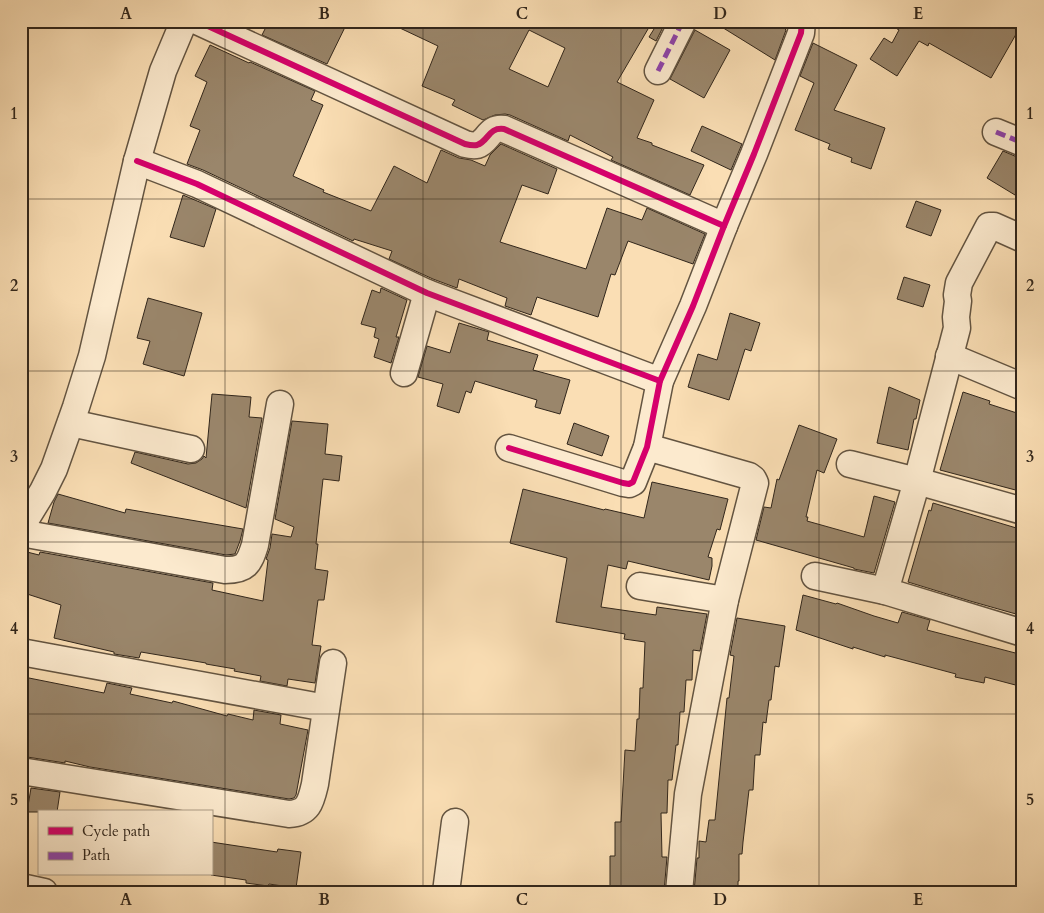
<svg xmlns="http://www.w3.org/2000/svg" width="1044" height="913" viewBox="0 0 1044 913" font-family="Cardo,serif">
  <rect width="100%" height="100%" fill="#fadeb4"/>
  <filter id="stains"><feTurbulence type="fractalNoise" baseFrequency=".004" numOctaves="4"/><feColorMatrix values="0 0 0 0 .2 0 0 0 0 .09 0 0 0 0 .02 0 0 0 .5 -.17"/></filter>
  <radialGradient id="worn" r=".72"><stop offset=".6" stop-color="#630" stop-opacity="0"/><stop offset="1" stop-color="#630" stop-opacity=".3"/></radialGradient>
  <g fill="#9a866b" stroke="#31261b" fill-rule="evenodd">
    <path d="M 269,21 L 348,21 L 327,64 L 262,35 Z"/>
    <path d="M 385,21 L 635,21 L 648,29 L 617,82 L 654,100 L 637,138 L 652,143 L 652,145 L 704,165 L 690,195 L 611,160 L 613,157 L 570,135 L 568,141 L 510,115 L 505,114 L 495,115 L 483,120 L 452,105 L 455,100 L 422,86 L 438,46 ZM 529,30 L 565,48 L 548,87 L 509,69 Z"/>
    <path d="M 659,21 L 663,21 L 665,23 L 656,41 L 649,37 Z"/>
    <path d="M 712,21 L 787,21 L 784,28 L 786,30 L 775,60 Z"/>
    <path d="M 884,21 L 1023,21 L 1023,22 L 991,78 L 929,43 L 928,46 L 919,41 L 897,76 L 870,59 L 884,38 L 892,43 L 899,30 Z"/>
    <path d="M 695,30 L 730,50 L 704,98 L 670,79 Z"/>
    <path d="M 813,43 L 857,65 L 834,110 L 885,128 L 871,169 L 851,162 L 852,158 L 828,149 L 830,144 L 795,130 L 814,83 L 800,76 Z"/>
    <path d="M 210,45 L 249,63 L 250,62 L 315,91 L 311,100 L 323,105 L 293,176 L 324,190 L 323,192 L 371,211 L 394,166 L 427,183 L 441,150 L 459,158 L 471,160 L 485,166 L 490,155 L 501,144 L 557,169 L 548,194 L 522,185 L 500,242 L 586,269 L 607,208 L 642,220 L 647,208 L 705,234 L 693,264 L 628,241 L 615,275 L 611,274 L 598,317 L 537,297 L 531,315 L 505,306 L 507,298 L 459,279 L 457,288 L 433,279 L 389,259 L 392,251 L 354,239 L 353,241 L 203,170 L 187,164 L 200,130 L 190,126 L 207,82 L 195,76 Z"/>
    <path d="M 702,126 L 742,144 L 731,170 L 691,151 Z"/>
    <path d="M 1003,151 L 1017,157 L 1023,158 L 1023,182 L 1015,195 L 987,178 Z"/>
    <path d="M 183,195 L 216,209 L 204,247 L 170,237 Z"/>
    <path d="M 916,201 L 941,210 L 931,236 L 906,227 Z"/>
    <path d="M 904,277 L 930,285 L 923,307 L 897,299 Z"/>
    <path d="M 381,288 L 407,300 L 396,337 L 399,337 L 391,363 L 374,357 L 379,339 L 374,337 L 376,328 L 361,324 L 372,290 L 380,293 Z"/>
    <path d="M 148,298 L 202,313 L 184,376 L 143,364 L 150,341 L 137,338 Z"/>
    <path d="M 730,313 L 760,323 L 751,351 L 745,349 L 729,400 L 688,387 L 698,354 L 717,360 Z"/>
    <path d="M 459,323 L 489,332 L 487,340 L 538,355 L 533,370 L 570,380 L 560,414 L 535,407 L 537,400 L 475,381 L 471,393 L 466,391 L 459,413 L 437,406 L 443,384 L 418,377 L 427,346 L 450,353 Z"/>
    <path d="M 889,387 L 920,400 L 916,419 L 914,419 L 908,450 L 877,443 Z"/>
    <path d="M 963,392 L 990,401 L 989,404 L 1023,415 L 1023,492 L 940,470 Z"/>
    <path d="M 212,394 L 251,397 L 249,417 L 262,418 L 246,508 L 131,463 L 135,452 L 188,464 L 196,463 L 202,459 L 204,456 L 206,458 Z"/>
    <path d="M 292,421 L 328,424 L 325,454 L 342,456 L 339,481 L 323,479 L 316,544 L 318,544 L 315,569 L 328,571 L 324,600 L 318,600 L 312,645 L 321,646 L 315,683 L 288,679 L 287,686 L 260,681 L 261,676 L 234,671 L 235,669 L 206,664 L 206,663 L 141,652 L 139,658 L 114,654 L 114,652 L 54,638 L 61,605 L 21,592 L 21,571 L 27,552 L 39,555 L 40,552 L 213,583 L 212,590 L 263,601 L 268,560 L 266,559 L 270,548 L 272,534 L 291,537 L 294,527 L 275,519 Z"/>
    <path d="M 574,423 L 609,436 L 602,456 L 567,444 Z"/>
    <path d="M 799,425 L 837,439 L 824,473 L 817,470 L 806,517 L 808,517 L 807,521 L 864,537 L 874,496 L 895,502 L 874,573 L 854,569 L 854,568 L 756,540 L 764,507 L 771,508 L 777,479 L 779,480 Z"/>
    <path d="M 652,482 L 728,499 L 720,530 L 717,529 L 708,557 L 712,558 L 712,566 L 709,580 L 628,561 L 626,569 L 608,565 L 601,607 L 656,615 L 657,607 L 707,614 L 700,651 L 693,650 L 692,680 L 686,680 L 684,712 L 680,712 L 678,745 L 676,745 L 672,780 L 668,780 L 667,813 L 661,813 L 662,857 L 667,857 L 664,892 L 610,892 L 610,856 L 615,856 L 615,822 L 621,822 L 625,750 L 635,751 L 637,719 L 639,719 L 640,688 L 643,688 L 645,642 L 624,639 L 625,634 L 556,622 L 567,558 L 510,543 L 523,489 L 604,510 L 605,509 L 644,518 Z"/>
    <path d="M 58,494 L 125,513 L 126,509 L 243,529 L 240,541 L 235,554 L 226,555 L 48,523 L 54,502 Z"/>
    <path d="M 933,503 L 1023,530 L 1023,553 L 1016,574 L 1023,576 L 1023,616 L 970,601 L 908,582 L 929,510 L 931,511 Z"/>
    <path d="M 803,595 L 836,604 L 837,603 L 874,616 L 898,623 L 902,612 L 930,620 L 927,630 L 1023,655 L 1023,687 L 985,677 L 984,683 L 955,677 L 956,674 L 885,655 L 885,657 L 853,647 L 853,649 L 796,630 Z"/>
    <path d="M 737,618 L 785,626 L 779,667 L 775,666 L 771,700 L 769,700 L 766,723 L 763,722 L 760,755 L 755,755 L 753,790 L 749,790 L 743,842 L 742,854 L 739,854 L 739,881 L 738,881 L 738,892 L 694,892 L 697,858 L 699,858 L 699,841 L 706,842 L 709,820 L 715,820 L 727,698 L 729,698 L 734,656 L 730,655 Z"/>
    <path d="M 24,677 L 104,693 L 107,683 L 132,688 L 130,694 L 172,703 L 173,701 L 227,716 L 228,714 L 253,720 L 254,710 L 281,715 L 280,724 L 308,730 L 296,795 L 294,798 L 289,799 L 90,767 L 65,761 L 65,763 L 21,756 L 21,690 Z"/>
    <path d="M 31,788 L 60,792 L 57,812 L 27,812 Z"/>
    <path d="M 211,842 L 277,852 L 278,849 L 301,852 L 296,888 L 269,884 L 268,886 L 246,883 L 246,880 L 211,875 Z"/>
  </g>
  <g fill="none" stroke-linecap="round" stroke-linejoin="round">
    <g stroke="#635441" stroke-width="29">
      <g id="minor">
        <path d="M 197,21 L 465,144 C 469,145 473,146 477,145 C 489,141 488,127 504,129 L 724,226"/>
        <path d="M 658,71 L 683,21"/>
        <path d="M 996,132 L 1023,143"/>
        <path d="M 137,161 L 197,184 L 427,293 L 660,381"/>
        <path d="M 1023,239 L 994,226 L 989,226 L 959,283 L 957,295 L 958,301 L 956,317 L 957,328 L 917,481 L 885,591 L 1023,633"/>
        <path d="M 949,356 L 1023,387"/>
        <path d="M 404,373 L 427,293"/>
        <path d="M 71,423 L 191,449"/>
        <path d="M 647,447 L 749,476 L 753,479 L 755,483 L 725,600 L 688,794 L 679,892"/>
        <path d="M 509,448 L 623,483 L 629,484 L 633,482 L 647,447 L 660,381 L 693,306 L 724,226 L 754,154 L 801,33 L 802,21"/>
        <path d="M 850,464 L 917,481 L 1023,511"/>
        <path d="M 21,527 L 43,491 L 54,469 L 76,407 L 92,356 L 137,161 L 163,71 L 184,21"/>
        <path d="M 21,533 L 225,570 C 246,570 249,564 255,545 L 280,404"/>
        <path d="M 815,576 L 885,591"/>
        <path d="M 640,586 L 725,600"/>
        <path d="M 21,652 L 326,708"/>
        <path d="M 21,771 L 289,814 C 309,813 311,801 315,784 L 333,663"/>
        <path d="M 21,887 L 44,892"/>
        <path d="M 446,892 L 455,822"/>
      </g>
    </g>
    <use href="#minor" stroke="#fceace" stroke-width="26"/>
    <g stroke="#8e44ad" stroke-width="5" stroke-dasharray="10 5" stroke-linecap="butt">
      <path d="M 658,71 L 683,21"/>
      <path d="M 996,132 L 1023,143"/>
    </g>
    <g stroke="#fceace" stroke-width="9">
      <g id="cycleway">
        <path d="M 197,21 L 465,144 C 469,145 473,146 477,145 C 489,141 488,127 504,129 L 724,226"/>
        <path d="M 137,161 L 197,184 L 427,293 L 660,381"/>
        <path d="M 509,448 L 623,483 L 629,484 L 633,482 L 647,447 L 660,381 L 693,306 L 724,226 L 754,154 L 801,33 L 802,21"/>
      </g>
    </g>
    <use href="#cycleway" stroke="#d6006c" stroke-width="6"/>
  </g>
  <path fill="none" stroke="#31261b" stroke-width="1" stroke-opacity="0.55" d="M 225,21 L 225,892M 423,21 L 423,892M 621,21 L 621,892M 819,21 L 819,892M 21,199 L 1023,199M 21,371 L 1023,371M 21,542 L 1023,542M 21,714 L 1023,714"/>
  <rect width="1044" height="913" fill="none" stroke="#fadeb4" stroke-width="55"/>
  <rect x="38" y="810" width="175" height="65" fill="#fceace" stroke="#ab9c86"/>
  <rect x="48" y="827" width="25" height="8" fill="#d6006c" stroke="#ab9c86"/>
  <text x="82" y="836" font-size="15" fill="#31261b">Cycle path</text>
  <rect x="48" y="852" width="25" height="8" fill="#8e44ad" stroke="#ab9c86"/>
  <text x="82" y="860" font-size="15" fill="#31261b">Path</text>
  <rect x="28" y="28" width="988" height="858" fill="none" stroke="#31261b" stroke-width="2"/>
  <g font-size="16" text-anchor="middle" font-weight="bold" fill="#31261b">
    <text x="126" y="19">A</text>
    <text x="324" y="19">B</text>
    <text x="522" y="19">C</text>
    <text x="720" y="19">D</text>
    <text x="918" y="19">E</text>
    <text x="14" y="119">1</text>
    <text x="1030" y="119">1</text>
    <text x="14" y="291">2</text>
    <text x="1030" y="291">2</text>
    <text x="14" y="462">3</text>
    <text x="1030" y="462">3</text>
    <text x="14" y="634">4</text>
    <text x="1030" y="634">4</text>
    <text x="14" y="805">5</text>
    <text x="1030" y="805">5</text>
    <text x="126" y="905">A</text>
    <text x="324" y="905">B</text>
    <text x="522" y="905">C</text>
    <text x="720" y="905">D</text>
    <text x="918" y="905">E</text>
  </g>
  <rect width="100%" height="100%" filter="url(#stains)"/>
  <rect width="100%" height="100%" fill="url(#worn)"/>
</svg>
